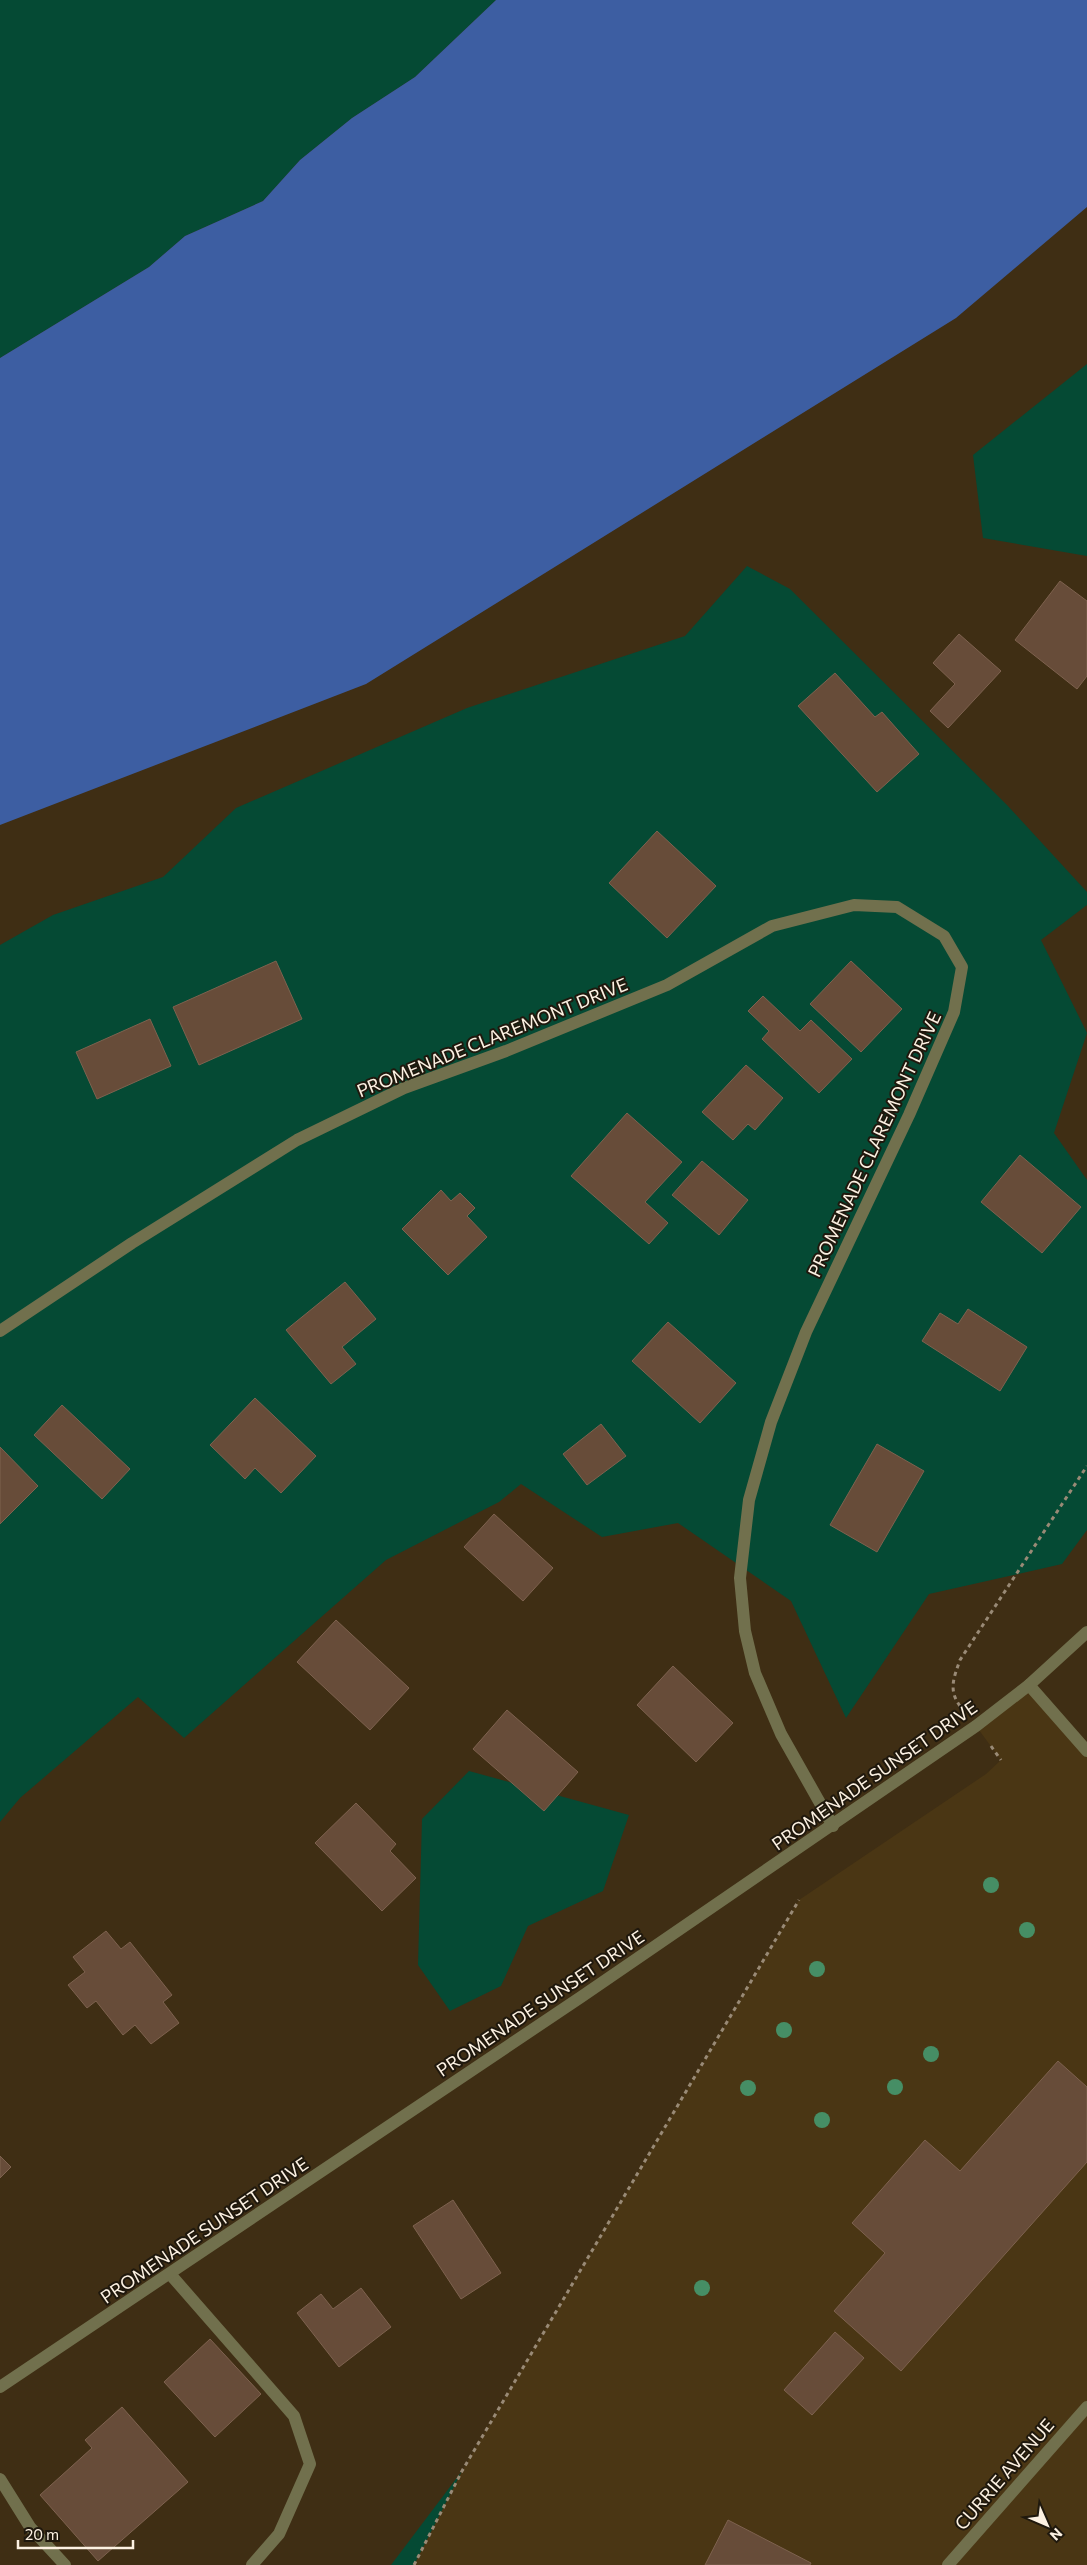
<svg xmlns="http://www.w3.org/2000/svg" width="1087" height="2565" viewBox="0 0 1087 2565" font-family="Commissioner,sans-serif">
  <rect width="100%" height="100%" fill="#3f2e14"/>
  <path fill="#4a3614" d="M 1029,1685 L 1087,1751 L 1087,2565 L 414,2565 L 462,2471 L 799,1900 L 986,1774 L 1001,1760 L 976,1726 Z"/>
  <g fill="#054a34">
    <path d="M 0,0 L 496,0 L 415,77 L 352,118 L 300,160 L 263,201 L 185,236 L 149,267 L 0,358 Z"/>
    <path d="M 1087,364 L 1087,556 L 983,538 L 973,455 Z"/>
    <path d="M 747,566 L 790,589 L 1007,805 L 1087,892 L 1087,905 L 1041,940 L 1087,1033 L 1054,1133 L 1087,1180 L 1087,1530 L 1062,1564 L 929,1594 L 846,1718 L 791,1601 L 678,1523 L 602,1537 L 521,1484 L 499,1502 L 386,1560 L 184,1738 L 138,1697 L 20,1798 L 0,1822 L 0,945 L 53,915 L 163,877 L 236,808 L 467,708 L 685,636 Z"/>
    <path d="M 469,1771 L 629,1815 L 603,1891 L 528,1926 L 501,1986 L 450,2011 L 418,1965 L 422,1819 Z"/>
    <path d="M 462,2471 L 414,2565 L 391,2565 Z"/>
  </g>
  <path fill="#3d5ea2" d="M 496,0 L 1087,0 L 1087,207 L 956,318 L 366,684 L 0,825 L 0,358 L 149,267 L 185,236 L 263,201 L 300,160 L 352,118 L 415,77 Z"/>
  <g fill="#674c39" stroke="#7e624f">
    <path d="M 1060,581 L 1087,601 L 1087,676 L 1077,689 L 1015,640 Z"/>
    <path d="M 959,634 L 1001,671 L 948,728 L 930,711 L 955,684 L 933,663 Z"/>
    <path d="M 835,673 L 875,717 L 882,712 L 919,754 L 877,792 L 798,706 Z"/>
    <path d="M 657,831 L 716,886 L 667,938 L 609,883 Z"/>
    <path d="M 276,961 L 302,1019 L 199,1065 L 173,1007 Z"/>
    <path d="M 851,961 L 902,1009 L 861,1052 L 810,1004 Z"/>
    <path d="M 763,996 L 800,1031 L 811,1020 L 852,1059 L 819,1093 L 762,1039 L 769,1031 L 748,1011 Z"/>
    <path d="M 150,1019 L 171,1066 L 97,1099 L 76,1052 Z"/>
    <path d="M 746,1065 L 783,1098 L 755,1130 L 748,1124 L 733,1140 L 702,1112 Z"/>
    <path d="M 627,1113 L 682,1162 L 645,1202 L 668,1223 L 649,1244 L 571,1176 Z"/>
    <path d="M 1020,1155 L 1081,1207 L 1042,1253 L 981,1202 Z"/>
    <path d="M 702,1161 L 748,1200 L 719,1235 L 672,1195 Z"/>
    <path d="M 441,1190 L 451,1201 L 460,1193 L 475,1208 L 467,1216 L 487,1237 L 448,1275 L 402,1229 Z"/>
    <path d="M 345,1282 L 376,1319 L 342,1347 L 356,1364 L 331,1384 L 286,1330 Z"/>
    <path d="M 968,1309 L 1027,1347 L 1000,1391 L 922,1341 L 940,1313 L 958,1324 Z"/>
    <path d="M 668,1322 L 736,1383 L 700,1423 L 632,1361 Z"/>
    <path d="M 255,1398 L 316,1456 L 281,1493 L 255,1468 L 245,1479 L 210,1445 Z"/>
    <path d="M 62,1405 L 130,1469 L 102,1499 L 34,1435 Z"/>
    <path d="M 601,1424 L 626,1456 L 587,1485 L 563,1454 Z"/>
    <path d="M 877,1444 L 924,1471 L 877,1552 L 830,1525 Z"/>
    <path d="M 0,1447 L 38,1486 L 0,1524 Z"/>
    <path d="M 494,1514 L 553,1568 L 523,1601 L 464,1547 Z"/>
    <path d="M 336,1620 L 409,1688 L 370,1730 L 297,1662 Z"/>
    <path d="M 673,1666 L 733,1723 L 696,1762 L 637,1705 Z"/>
    <path d="M 507,1710 L 578,1772 L 544,1811 L 473,1749 Z"/>
    <path d="M 356,1803 L 396,1844 L 390,1851 L 416,1878 L 382,1911 L 315,1843 Z"/>
    <path d="M 106,1931 L 121,1949 L 130,1942 L 172,1995 L 163,2002 L 179,2023 L 151,2044 L 135,2025 L 123,2035 L 96,2001 L 87,2008 L 68,1985 L 85,1972 L 73,1957 Z"/>
    <path d="M 1058,2061 L 1087,2087 L 1087,2162 L 901,2371 L 834,2311 L 885,2253 L 852,2223 L 925,2140 L 960,2171 Z"/>
    <path d="M 0,2156 L 11,2167 L 0,2178 Z"/>
    <path d="M 453,2200 L 501,2273 L 461,2299 L 413,2226 Z"/>
    <path d="M 361,2288 L 391,2327 L 339,2367 L 297,2313 L 321,2294 L 333,2309 Z"/>
    <path d="M 835,2332 L 864,2358 L 812,2415 L 784,2390 Z"/>
    <path d="M 210,2339 L 261,2394 L 215,2437 L 164,2382 Z"/>
    <path d="M 122,2407 L 188,2482 L 98,2561 L 40,2495 L 92,2448 L 85,2440 Z"/>
    <path d="M 728,2520 L 811,2563 L 810,2565 L 705,2565 Z"/>
  </g>
  <g fill="none" stroke-linecap="round" stroke-linejoin="round">
    <g stroke="#998a76" stroke-width="3" stroke-dasharray="4 4" stroke-linecap="butt">
      <path d="M 960,1706 C 948,1690 954,1677 960,1660 L 1087,1466"/>
      <path d="M 991,1746 L 1001,1760"/>
      <path d="M 414,2565 L 462,2471 L 799,1900"/>
    </g>
    <g stroke="#71704d" stroke-width="12">
      <path d="M 170,2274 L 294,2416 L 310,2464 L 279,2534 L 252,2565"/>
      <path d="M 0,2479 L 30,2527 L 65,2565"/>
    </g>
    <g stroke="#71704d" stroke-width="12">
      <path d="M 0,1331 L 132,1243 L 297,1140 L 404,1088 L 506,1051 L 667,985 L 772,926 L 854,905 L 897,907 L 944,936 L 962,967 L 954,1012 L 909,1115 L 806,1332 L 771,1422 L 749,1500 L 740,1578 L 745,1631 L 755,1673 L 781,1734 L 833,1826"/>
      <path d="M 1029,1685 L 1087,1751"/>
      <path d="M 948,2565 L 1087,2407"/>
    </g>
    <path stroke="#71704d" stroke-width="12" d="M 0,2387 L 581,1997 L 976,1726 L 1029,1685 L 1087,1632"/>
  </g>
  <g fill="#468e65">
    <circle cx="991" cy="1885" r="8"/>
    <circle cx="1027" cy="1930" r="8"/>
    <circle cx="817" cy="1969" r="8"/>
    <circle cx="784" cy="2030" r="8"/>
    <circle cx="931" cy="2054" r="8"/>
    <circle cx="895" cy="2087" r="8"/>
    <circle cx="748" cy="2088" r="8"/>
    <circle cx="822" cy="2120" r="8"/>
    <circle cx="702" cy="2288" r="8"/>
  </g>
  <g text-anchor="middle" dominant-baseline="central" stroke-width="4" stroke-linejoin="round" paint-order="stroke">
    <g font-size="18" fill="#fcf1e2" stroke="#1f180d">
      <text transform="translate(492 1037) rotate(-22)">PROMENADE CLAREMONT DRIVE</text>
      <text transform="translate(874 1144) rotate(-65)">PROMENADE CLAREMONT DRIVE</text>
      <text transform="translate(874 1775) rotate(-35)">PROMENADE SUNSET DRIVE</text>
      <text transform="translate(540 2003) rotate(-34)">PROMENADE SUNSET DRIVE</text>
      <text transform="translate(204 2230) rotate(-34)">PROMENADE SUNSET DRIVE</text>
      <text transform="translate(1004 2474) rotate(-49)">CURRIE AVENUE</text>
    </g>
  </g>
  <g transform="translate(1047 2525) rotate(135)" stroke="#1f180d" stroke-width="4" paint-order="stroke">
  <path d="M0-4L9 19L0 12L-9 19Z" fill="#fcf1e2"/>
  <text y="-8" font-size="14" font-weight="bold" text-anchor="middle" fill="#fcf1e2">N</text>
  </g>
  <path d="M18 2540v8h115v-8" fill="none" stroke="#fcf1e2" stroke-width="2.5"/>
  <text x="25" y="2540" font-size="15" fill="#fcf1e2" stroke="#1f180d" stroke-width="4" paint-order="stroke">20 m</text>
</svg>
